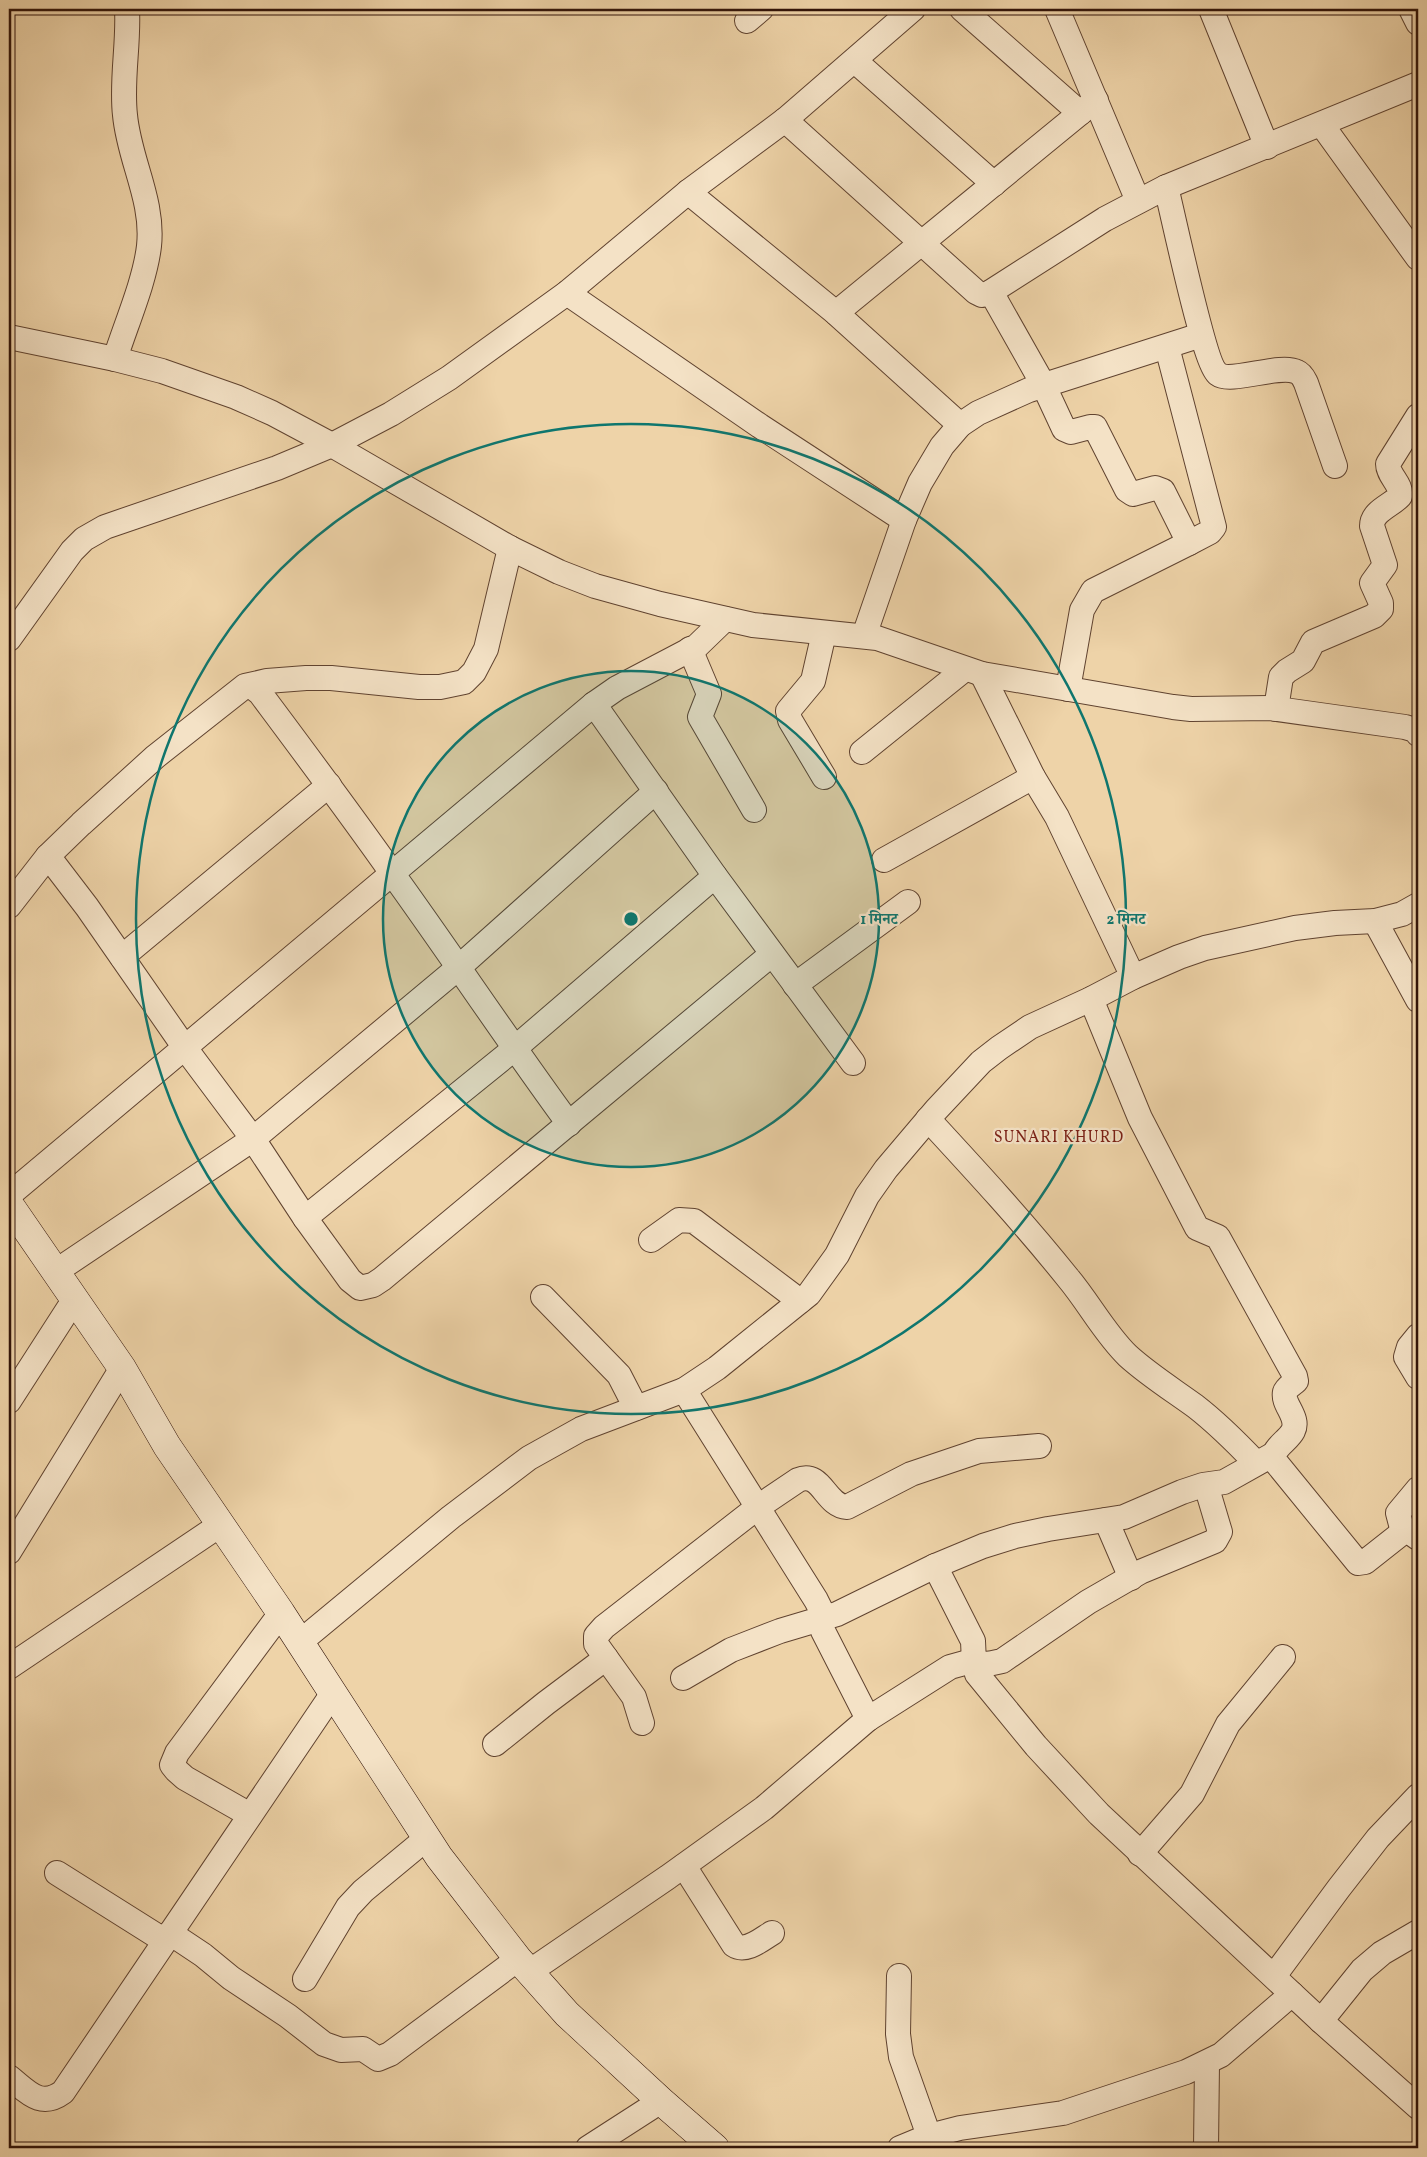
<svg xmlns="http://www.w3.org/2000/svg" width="1427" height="2157" viewBox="0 0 1427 2157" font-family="Vollkorn,'Noto Serif Devanagari',serif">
  <rect width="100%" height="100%" fill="#eed3a8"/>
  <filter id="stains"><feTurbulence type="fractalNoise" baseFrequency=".004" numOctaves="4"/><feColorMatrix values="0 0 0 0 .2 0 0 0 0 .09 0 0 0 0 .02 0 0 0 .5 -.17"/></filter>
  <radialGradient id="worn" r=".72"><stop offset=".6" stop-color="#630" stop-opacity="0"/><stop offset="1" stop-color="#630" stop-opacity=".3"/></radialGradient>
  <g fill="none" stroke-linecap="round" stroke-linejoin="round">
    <g stroke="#604330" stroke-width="26">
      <g id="street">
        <path d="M 962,9 L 1080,113"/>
        <path d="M 1057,9 L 1138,201"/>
        <path d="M 1211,9 L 1267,147"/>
        <path d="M 1411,9 L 1418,23"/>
        <path d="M 747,21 L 761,9"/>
        <path d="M 855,61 L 994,184"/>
        <path d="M 785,120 L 976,292 L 982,295 L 989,293 L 1105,219 L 1166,187 L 1418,84"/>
        <path d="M 1322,125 L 1418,258"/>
        <path d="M 1166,187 C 1173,214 1204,364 1218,374 C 1231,384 1280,363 1297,372 C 1302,374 1304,379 1306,383 L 1335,466"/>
        <path d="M 688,192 L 836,313 L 960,425"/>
        <path d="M 991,292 L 1044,386 L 1064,429 L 1071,432 L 1090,427 L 1095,427 L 1127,490 L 1133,494 L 1155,488 L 1163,491 L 1189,543"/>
        <path d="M 567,293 L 760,426 L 904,520"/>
        <path d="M 836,313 L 1096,100"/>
        <path d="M 9,337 L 115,359 L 162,371 L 236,397 L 272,413 L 332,445 L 510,548 L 559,572 L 595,586 L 660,604 L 753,625 L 877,638 L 982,674 L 1173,707 L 1191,709 L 1270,708 L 1405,727 L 1415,730 L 1418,734"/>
        <path d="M 115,359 C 126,324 145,281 149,246 C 154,200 129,160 125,115 C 121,80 129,44 127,9"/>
        <path d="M 824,633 L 813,681 L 788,711 L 790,720 L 824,777"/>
        <path d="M 864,636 L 904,520 L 920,483 L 942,446 L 960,425 L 978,413 L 1029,390 L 1201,335"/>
        <path d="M 9,639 L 72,551 L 84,539 L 105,527 L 277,468 L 332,445 L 391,414 L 449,378 L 567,293 L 688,192 L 785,120 L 913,9"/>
        <path d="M 690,649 L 709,694 L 700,717 L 754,810"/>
        <path d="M 982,674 L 1033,777 L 1057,817 L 1133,977"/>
        <path d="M 251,686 L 260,693 C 304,752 349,812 392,873 C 452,956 508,1041 569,1124"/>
        <path d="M 1068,689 L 1082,610 L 1093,591 L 1189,543 L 1210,532 L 1214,527 L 1167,347"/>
        <path d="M 594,704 L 715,876 L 853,1063"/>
        <path d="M 1276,709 L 1281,677 L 1287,671 L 1303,661 L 1313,642 L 1374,616 L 1381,609 L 1381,603 L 1372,583 L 1385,565 L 1372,526 C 1372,511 1391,506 1400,496 C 1402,484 1388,476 1388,464 L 1418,416"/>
        <path d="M 862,752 L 965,669"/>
        <path d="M 48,856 L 87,907 L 185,1048 L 253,1139 L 305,1218 L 350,1280 L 360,1288 L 373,1285 L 382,1279 L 772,954"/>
        <path d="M 884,860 L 1033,777"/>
        <path d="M 9,906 L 48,856 L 81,824 L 155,757 L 245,686 L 267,681 L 306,678 L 331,678 L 419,687 L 440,687 L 464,682 L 474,672 L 486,649 L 510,548"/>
        <path d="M 1375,921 L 1418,1000"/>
        <path d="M 122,957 L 329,785"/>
        <path d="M 795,985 L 908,902"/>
        <path d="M 1091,999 L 1140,1118 L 1197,1228 L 1218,1237 L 1295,1376 L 1296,1381 C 1293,1384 1286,1388 1285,1392 C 1282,1405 1300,1417 1293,1431 C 1288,1441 1272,1448 1274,1460 L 1358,1563 L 1365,1562 L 1403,1532 L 1408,1531 L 1418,1538"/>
        <path d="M 928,1119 C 976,1171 1024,1223 1068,1278 C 1089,1303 1105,1334 1128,1356 C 1149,1375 1173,1390 1195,1406 C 1217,1423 1237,1443 1256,1463"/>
        <path d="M 9,1195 L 594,704 L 617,688 L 697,646 L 725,619"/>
        <path d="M 305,1218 L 514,1049 L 715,876"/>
        <path d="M 651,1240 L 679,1220 L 694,1221 L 800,1301"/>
        <path d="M 55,1272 L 253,1139 L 458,968 L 656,791"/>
        <path d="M 543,1297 L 619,1375 L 636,1408"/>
        <path d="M 1418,1336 L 1409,1347 L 1406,1357 L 1418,1377"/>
        <path d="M 684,1390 L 816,1600 L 820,1608 L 823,1631 L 868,1719"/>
        <path d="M 9,1401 L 74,1300"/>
        <path d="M 1106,1520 L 1131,1578"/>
        <path d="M 1403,1532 L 1398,1513 L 1418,1489"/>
        <path d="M 9,1552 L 122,1368"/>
        <path d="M 935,1566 L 973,1641 L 974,1663 L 977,1674 L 1036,1746 L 1099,1814 L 1321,2021 L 1418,2107"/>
        <path d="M 300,1642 L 451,1517 L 529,1458 L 581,1429 L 684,1390 L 717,1368 L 809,1294 L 837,1255 L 867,1196 L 886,1169 L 936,1110 L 981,1062 L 999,1048 L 1030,1027 L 1091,999 L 1133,977 L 1179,957 L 1205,948 L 1295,928 L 1335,923 L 1375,921 L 1402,914 L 1418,905"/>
        <path d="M 9,1667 L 220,1525"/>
        <path d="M 683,1678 L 731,1650 L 780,1631 L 837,1614 L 935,1566 L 983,1546 L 1015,1536 L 1048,1529 L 1124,1517 L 1182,1492 L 1203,1485 L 1224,1482 L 1274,1454"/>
        <path d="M 642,1723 L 634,1697 L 596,1644 L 596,1636 L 604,1627 L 758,1507 L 798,1480 C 822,1470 825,1506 847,1507 L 911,1474 L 979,1451 L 1039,1446"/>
        <path d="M 495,1744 L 546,1703 L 606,1658"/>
        <path d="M 250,1815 L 185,1778 L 176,1770 L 172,1765 L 177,1753 L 281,1613"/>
        <path d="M 1140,1854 L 1192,1794 L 1228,1724 L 1283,1657"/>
        <path d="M 684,1866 L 734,1945 C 746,1953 762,1939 772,1933"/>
        <path d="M 57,1873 L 165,1941"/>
        <path d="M 170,1933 L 203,1955 L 231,1978 L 288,2016 L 324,2044 L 341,2050 L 363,2049 L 378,2059 L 390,2054 L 518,1959"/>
        <path d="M 529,1972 L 668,1877 L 764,1808 L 868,1719 L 950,1667 L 968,1662 L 988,1664 L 1002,1661 L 1088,1602 L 1140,1572 L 1215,1541 L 1220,1532 L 1206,1485"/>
        <path d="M 899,1976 L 898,2034 L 901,2057 L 929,2136"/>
        <path d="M 1274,1976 L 1339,1888 L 1378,1838 L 1418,1796"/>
        <path d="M 305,1979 L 348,1907 L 363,1891 L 427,1838"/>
        <path d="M 1321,2021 L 1362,1970 L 1382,1953 L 1418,1932"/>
        <path d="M 9,2077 C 27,2091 40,2109 63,2092 L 333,1693"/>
        <path d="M 588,2148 L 661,2101"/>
        <path d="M 900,2148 L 929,2136 L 960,2128 L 1063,2113 L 1186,2072 L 1221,2055 L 1292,1994"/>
        <path d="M 1206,2148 L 1207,2063"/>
      </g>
    </g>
    <g stroke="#311308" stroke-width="29">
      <path id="secondary" d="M 9,1204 L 122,1368 L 167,1446 L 281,1613 L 439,1857 L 518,1959 L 567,2014 L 661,2101 L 715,2148"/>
    </g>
    <use href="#street" stroke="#f4e2c6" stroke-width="24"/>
    <use href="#secondary" stroke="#f4e2c6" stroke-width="28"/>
  </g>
  <circle cx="631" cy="919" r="248" fill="#0f766e" fill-opacity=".12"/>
  <g fill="none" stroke="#0f766e" stroke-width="2.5">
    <circle cx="631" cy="919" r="248"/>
    <circle cx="631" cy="919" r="495"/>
  </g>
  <g text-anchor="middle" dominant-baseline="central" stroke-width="4.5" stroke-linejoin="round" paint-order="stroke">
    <g font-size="16" letter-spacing="1" fill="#7a1f14" stroke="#f4e2c6">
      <text x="1059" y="1138">SUNARI KHURD</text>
    </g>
  </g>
  <circle cx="631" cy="919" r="8" fill="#0f766e" stroke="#f4e2c6" stroke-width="2.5"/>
  <g font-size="15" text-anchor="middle" font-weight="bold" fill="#0f766e" stroke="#f4e2c6" stroke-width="4.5" stroke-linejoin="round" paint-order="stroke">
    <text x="879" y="924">1 मिनट</text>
    <text x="1126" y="924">2 मिनट</text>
  </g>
  <rect width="1427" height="2157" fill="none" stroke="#eed3a8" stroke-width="30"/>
  <rect x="10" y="10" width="1407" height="2137" fill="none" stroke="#311308" stroke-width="2.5"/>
  <rect x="15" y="15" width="1397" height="2127" fill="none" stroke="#311308"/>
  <rect width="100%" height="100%" filter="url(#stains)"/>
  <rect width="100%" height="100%" fill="url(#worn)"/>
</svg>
